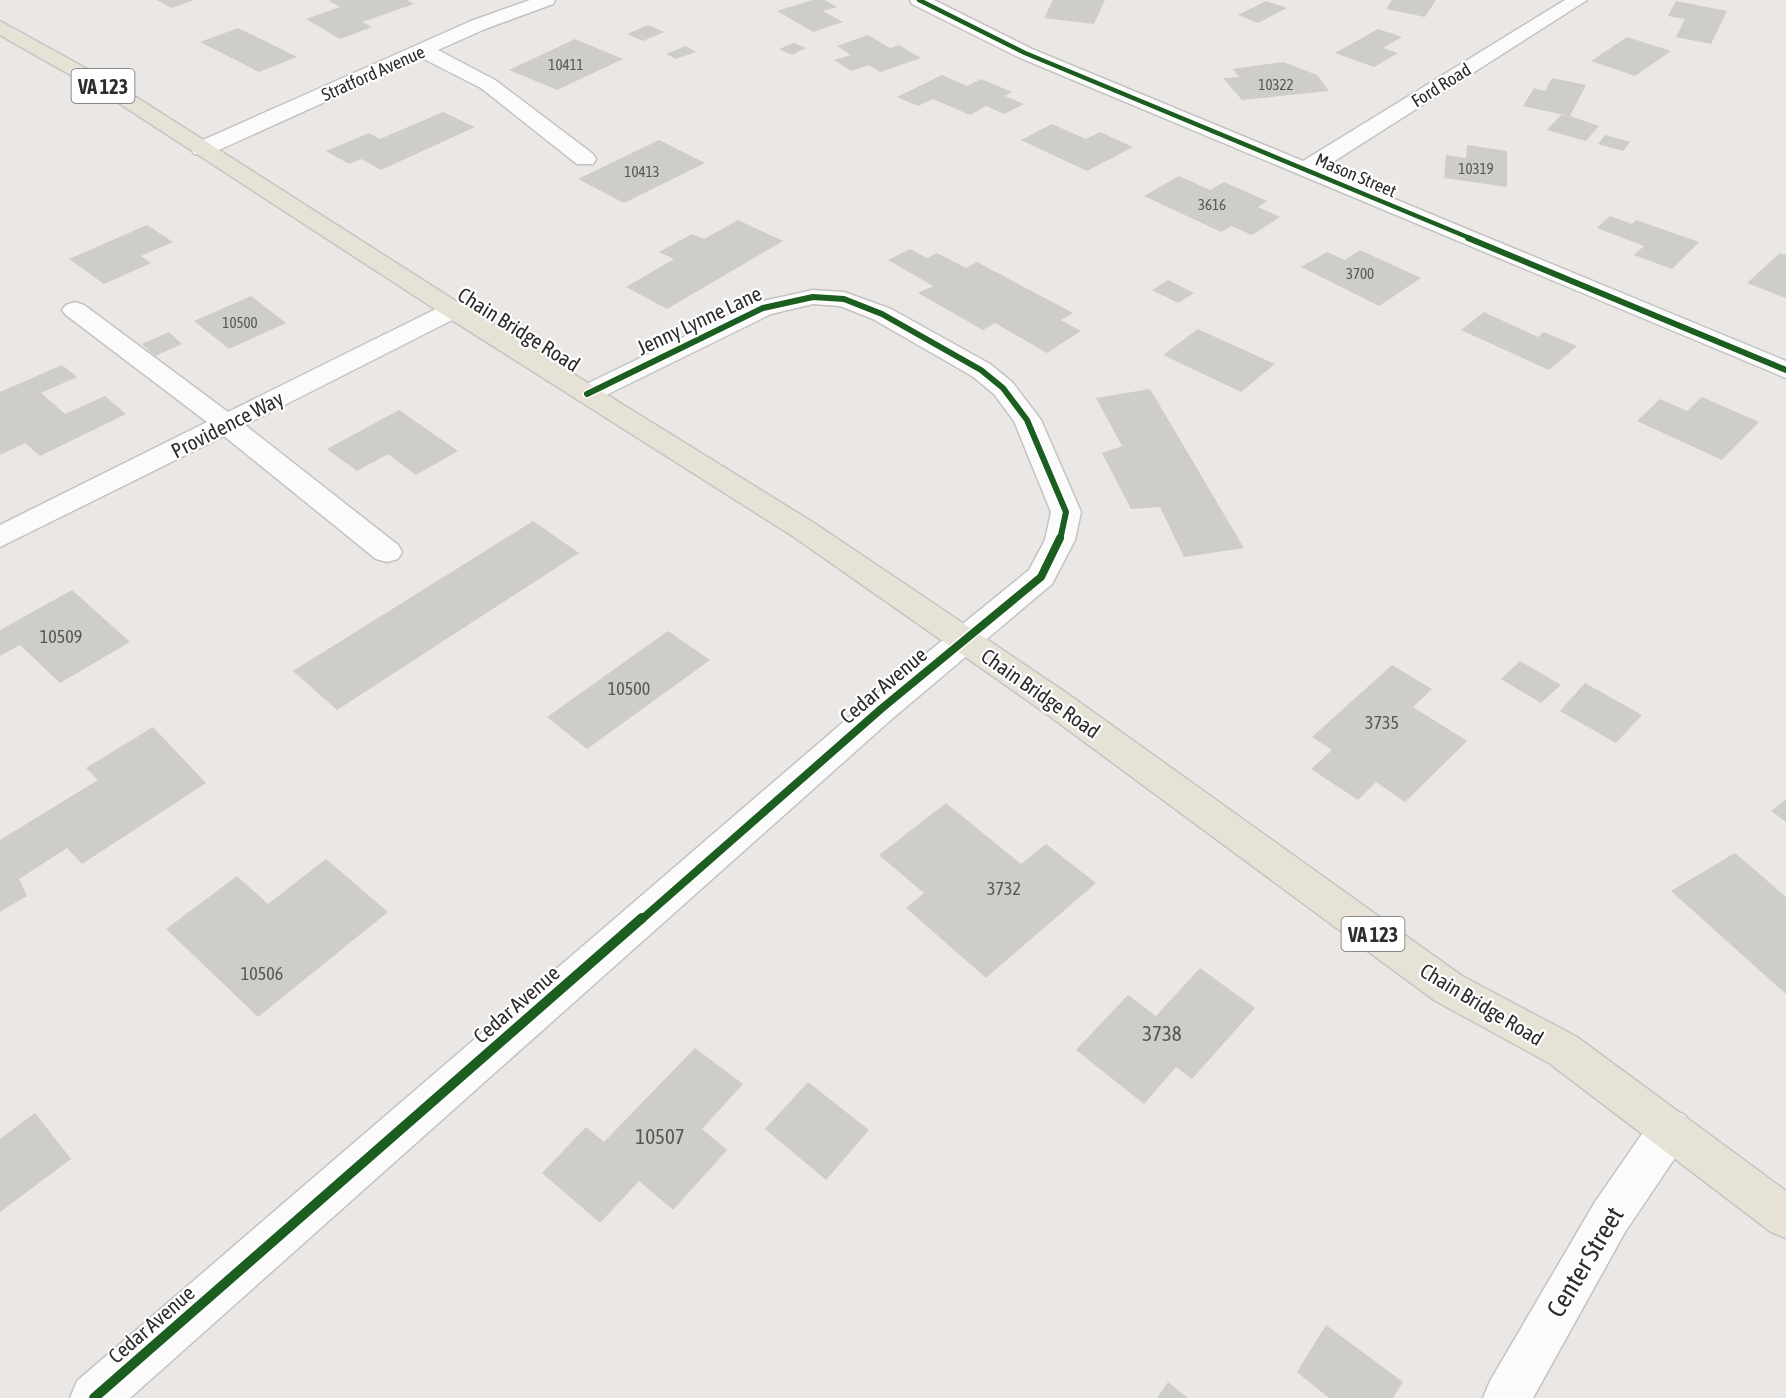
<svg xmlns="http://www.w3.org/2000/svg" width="1786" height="1398" viewBox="0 0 1786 1398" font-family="'Asap Condensed',sans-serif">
  <rect width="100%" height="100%" fill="#eae7e4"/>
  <g fill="#cfcdca">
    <path d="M 157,0 L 194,0 L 172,8 Z"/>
    <path d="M 332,0 L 407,0 L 414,4 L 362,22 L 372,27 L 340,39 L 306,19 L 340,7 L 329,1 Z"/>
    <path d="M 812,0 L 825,0 L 837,7 L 823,11 L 843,22 L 813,32 L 777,11 Z"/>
    <path d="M 1053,0 L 1105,0 L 1094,24 L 1044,18 Z"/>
    <path d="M 1392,0 L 1436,0 L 1425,17 L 1386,9 Z"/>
    <path d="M 1266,1 L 1287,8 L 1258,23 L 1238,15 Z"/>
    <path d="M 1676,1 L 1727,11 L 1711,44 L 1676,37 L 1685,19 L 1668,16 Z"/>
    <path d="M 648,25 L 664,32 L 643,41 L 627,34 Z"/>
    <path d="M 238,28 L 263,40 L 297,57 L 259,72 L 200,42 Z"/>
    <path d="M 1378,29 L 1402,37 L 1383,48 L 1398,53 L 1374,67 L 1335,53 Z"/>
    <path d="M 868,35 L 890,48 L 899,45 L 921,58 L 880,72 L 869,65 L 851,71 L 834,60 L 851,55 L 837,46 Z"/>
    <path d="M 1627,37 L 1671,51 L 1635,76 L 1591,61 Z"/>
    <path d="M 575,39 L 623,59 L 557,90 L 509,70 Z"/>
    <path d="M 794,43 L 806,48 L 792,55 L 779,49 Z"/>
    <path d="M 686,46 L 696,52 L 676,59 L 666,54 Z"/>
    <path d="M 1283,62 L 1317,75 L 1329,91 L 1242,100 L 1223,78 L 1239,77 L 1233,69 Z"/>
    <path d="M 942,75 L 967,86 L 981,79 L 1012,92 L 1005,96 L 1024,104 L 1004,114 L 986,106 L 970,115 L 933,99 L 918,106 L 897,97 Z"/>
    <path d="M 1552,78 L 1586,85 L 1570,116 L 1599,126 L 1586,141 L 1547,130 L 1561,115 L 1569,116 L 1523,106 L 1534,88 L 1545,91 Z"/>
    <path d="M 443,112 L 475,127 L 381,170 L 361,159 L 349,164 L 326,151 L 369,133 L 380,139 Z"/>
    <path d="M 1052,124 L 1086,139 L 1100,132 L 1133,147 L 1087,171 L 1021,140 Z"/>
    <path d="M 1605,135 L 1630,142 L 1623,151 L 1598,144 Z"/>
    <path d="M 659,140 L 705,163 L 624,203 L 578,179 Z"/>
    <path d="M 1467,145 L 1507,151 L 1507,187 L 1444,178 L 1446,155 L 1466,158 Z"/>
    <path d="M 1179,176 L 1210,190 L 1224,182 L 1267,201 L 1258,207 L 1280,217 L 1252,235 L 1231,226 L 1221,232 L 1144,196 Z"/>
    <path d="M 1610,216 L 1632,224 L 1636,220 L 1699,242 L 1672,269 L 1634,255 L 1644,246 L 1597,228 Z"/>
    <path d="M 738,220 L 783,241 L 667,309 L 626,287 L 674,259 L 659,252 L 692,234 L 704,239 Z"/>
    <path d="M 147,225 L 173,242 L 141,256 L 151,263 L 104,284 L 69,259 Z"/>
    <path d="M 910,249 L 927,258 L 937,253 L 966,268 L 977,262 L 1073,313 L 1061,320 L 1081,331 L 1047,353 L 995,323 L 983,330 L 918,293 L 933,286 L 888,260 Z"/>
    <path d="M 1360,250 L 1421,278 L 1379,306 L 1301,267 L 1327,252 L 1345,260 Z"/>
    <path d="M 1780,253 L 1786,255 L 1786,298 L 1747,283 Z"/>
    <path d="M 1168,280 L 1194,293 L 1178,303 L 1152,290 Z"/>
    <path d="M 251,296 L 286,323 L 229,349 L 194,321 Z"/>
    <path d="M 1484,312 L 1538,337 L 1544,332 L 1577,346 L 1549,370 L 1461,330 Z"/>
    <path d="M 1198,329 L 1275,364 L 1241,392 L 1163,355 Z"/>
    <path d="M 169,332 L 182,344 L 155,356 L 142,344 Z"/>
    <path d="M 62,365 L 77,377 L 41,393 L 65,414 L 105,396 L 126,414 L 40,456 L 25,443 L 0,455 L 0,392 Z"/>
    <path d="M 1150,389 L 1244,548 L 1184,557 L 1160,507 L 1131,509 L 1102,453 L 1122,446 L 1096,398 Z"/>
    <path d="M 1702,397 L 1759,422 L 1722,460 L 1637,421 L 1660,399 L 1687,411 Z"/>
    <path d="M 399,410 L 458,451 L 416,475 L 388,454 L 357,471 L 327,449 Z"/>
    <path d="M 533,521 L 579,553 L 337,710 L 293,671 Z"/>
    <path d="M 72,590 L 130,642 L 60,683 L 20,645 L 0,656 L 0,630 Z"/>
    <path d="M 668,631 L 710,660 L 587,749 L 547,717 Z"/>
    <path d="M 1520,661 L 1561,685 L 1541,703 L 1501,679 Z"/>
    <path d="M 1392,665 L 1432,689 L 1413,707 L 1467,741 L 1405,802 L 1376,782 L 1358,800 L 1311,769 L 1332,750 L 1312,737 Z"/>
    <path d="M 1585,683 L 1642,715 L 1616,743 L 1560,711 Z"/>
    <path d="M 153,727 L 206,783 L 82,864 L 67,848 L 19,879 L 27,896 L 0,912 L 0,840 L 98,780 L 86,768 Z"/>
    <path d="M 1786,799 L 1786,822 L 1771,811 Z"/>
    <path d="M 946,803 L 1021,864 L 1046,844 L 1096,883 L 986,978 L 906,908 L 924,893 L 879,855 Z"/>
    <path d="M 1735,853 L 1786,897 L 1786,994 L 1671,891 Z"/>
    <path d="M 326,859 L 388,912 L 258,1017 L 166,929 L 237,876 L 268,904 Z"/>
    <path d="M 1200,968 L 1255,1008 L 1192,1079 L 1176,1067 L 1144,1104 L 1076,1050 L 1128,995 L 1156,1016 Z"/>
    <path d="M 695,1048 L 743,1084 L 702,1129 L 727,1150 L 673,1210 L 639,1181 L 600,1223 L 542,1173 L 586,1127 L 604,1142 Z"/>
    <path d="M 808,1082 L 869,1130 L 826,1180 L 765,1129 Z"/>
    <path d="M 35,1113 L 71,1159 L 0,1212 L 0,1139 Z"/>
    <path d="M 1326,1325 L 1403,1382 L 1393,1398 L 1329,1398 L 1297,1372 Z"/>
    <path d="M 1168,1382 L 1188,1398 L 1157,1398 Z"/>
  </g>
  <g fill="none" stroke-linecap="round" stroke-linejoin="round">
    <g stroke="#c4c3c3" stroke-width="3">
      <g id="minor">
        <path d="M 530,0 L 555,0 L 553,4 L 485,29 L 438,50 L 495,80 L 593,154 L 596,159 L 593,164 L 577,164 L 481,88 L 422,58 L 210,154 L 194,154 L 191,149 L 194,144 L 471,21 Z"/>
        <path d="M 910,0 L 934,0 L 1032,49 L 1303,161 L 1565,0 L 1587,0 L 1322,169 L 1786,361 L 1786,378 L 1018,57 L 912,4 Z"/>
        <path d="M 813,290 L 844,292 L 891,309 L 990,364 L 1012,382 L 1041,420 L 1081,512 L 1075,540 L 1052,584 L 893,718 L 130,1398 L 70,1398 L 77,1381 L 869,700 L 1029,570 L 1045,540 L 1051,512 L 1014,421 L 994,394 L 972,376 L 873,319 L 840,306 L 813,304 L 771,314 L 596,400 L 587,402 L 578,400 L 574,394 L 578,388 L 754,303 Z"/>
        <path d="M 75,302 L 84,305 L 228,412 L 444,305 L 453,302 L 462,305 L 466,310 L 462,315 L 245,425 L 398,545 L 402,552 L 398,559 L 387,562 L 376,559 L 224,436 L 0,547 L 0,525 L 207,422 L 66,315 L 62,310 L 66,305 Z"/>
        <path d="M 1670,1109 L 1685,1115 L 1691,1129 L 1685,1143 L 1625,1232 L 1533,1398 L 1483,1398 L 1490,1381 L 1595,1202 L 1655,1115 Z"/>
      </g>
    </g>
    <g stroke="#c6c4c3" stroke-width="3">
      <path id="major" d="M 0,21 L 125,90 L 462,305 L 814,523 L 1068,694 L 1462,976 L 1577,1037 L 1786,1191 L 1786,1238 L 1771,1232 L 1549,1063 L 1434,1000 L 1044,712 L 794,537 L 444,315 L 111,98 L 0,35 Z"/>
    </g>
    <use href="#minor" fill="#fcfbfb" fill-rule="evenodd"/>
    <use href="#major" fill="#e6e3d6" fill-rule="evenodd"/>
    <g stroke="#fff" stroke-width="7">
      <path id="cycleway-far3" d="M 919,0 L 1025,53 L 1472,239"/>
    </g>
    <g stroke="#fff" stroke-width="9">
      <g id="cycleway-far2">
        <path d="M 1468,238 L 1786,370"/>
        <path d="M 587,394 L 763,308 L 813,297 L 844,299 L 882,314 L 981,370 L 1003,388 L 1027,420 L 1066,512 L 1060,540"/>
      </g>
    </g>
    <g stroke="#fff" stroke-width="11">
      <path id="cycleway-far1" d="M 641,920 L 881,709 L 1041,577 L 1060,538"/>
    </g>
    <g stroke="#fff" stroke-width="14">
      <path id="cycleway" d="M 94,1398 L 642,918"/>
    </g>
    <use href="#cycleway-far3" stroke="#1b5e20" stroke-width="4.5"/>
    <use href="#cycleway-far2" stroke="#1b5e20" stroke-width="6"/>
    <use href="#cycleway-far1" stroke="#1b5e20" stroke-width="8"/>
    <use href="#cycleway" stroke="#1b5e20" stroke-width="10"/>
  </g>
  <g text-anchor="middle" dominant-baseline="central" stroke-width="4.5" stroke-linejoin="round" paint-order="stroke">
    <g font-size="15" fill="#575756">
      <text x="566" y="64">10411</text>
      <text x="1276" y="84">10322</text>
      <text x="1476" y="168">10319</text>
      <text x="642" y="171">10413</text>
      <text x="1212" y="204">3616</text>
      <text x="1360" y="273">3700</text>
      <text x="240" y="322">10500</text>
    </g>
    <g font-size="18" fill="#2d2d2d" stroke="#fff">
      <text transform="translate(373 73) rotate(-24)">Stratford Avenue</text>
      <text transform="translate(1441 85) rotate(-32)">Ford Road</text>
      <text transform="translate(1356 175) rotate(23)">Mason Street</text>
    </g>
    <g font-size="18" fill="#575756">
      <text x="61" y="636">10509</text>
      <text x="629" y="688">10500</text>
      <text x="1382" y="722">3735</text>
      <text x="1004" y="888">3732</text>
      <text x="262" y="973">10506</text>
    </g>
    <g fill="#fff" stroke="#6c6c6c" stroke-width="1.5">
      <rect x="71.5" y="69" width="63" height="34" rx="4.5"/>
      <rect x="1341.5" y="917" width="63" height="34" rx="4.5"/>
    </g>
    <g font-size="20" font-weight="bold" fill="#2d2d2d">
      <text x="103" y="86">VA 123</text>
      <text x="1373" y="934">VA 123</text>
    </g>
    <g font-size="21" fill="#2d2d2d" stroke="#fff">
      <text transform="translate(699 320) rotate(-25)">Jenny Lynne Lane</text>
      <text transform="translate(519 329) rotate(32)">Chain Bridge Road</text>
      <text transform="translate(227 424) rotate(-27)">Providence Way</text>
      <text transform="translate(883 685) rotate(-40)">Cedar Avenue</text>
      <text transform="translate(1041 693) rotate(35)">Chain Bridge Road</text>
      <text transform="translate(516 1004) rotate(-41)">Cedar Avenue</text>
      <text transform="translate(1482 1004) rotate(31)">Chain Bridge Road</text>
      <text transform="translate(151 1324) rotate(-41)">Cedar Avenue</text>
    </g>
    <g font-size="21" fill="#575756">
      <text x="1162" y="1033">3738</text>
      <text x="660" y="1136">10507</text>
    </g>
    <g font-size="26" fill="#2d2d2d" stroke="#fff">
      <text transform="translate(1585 1262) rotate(-59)">Center Street</text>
    </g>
  </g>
</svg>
